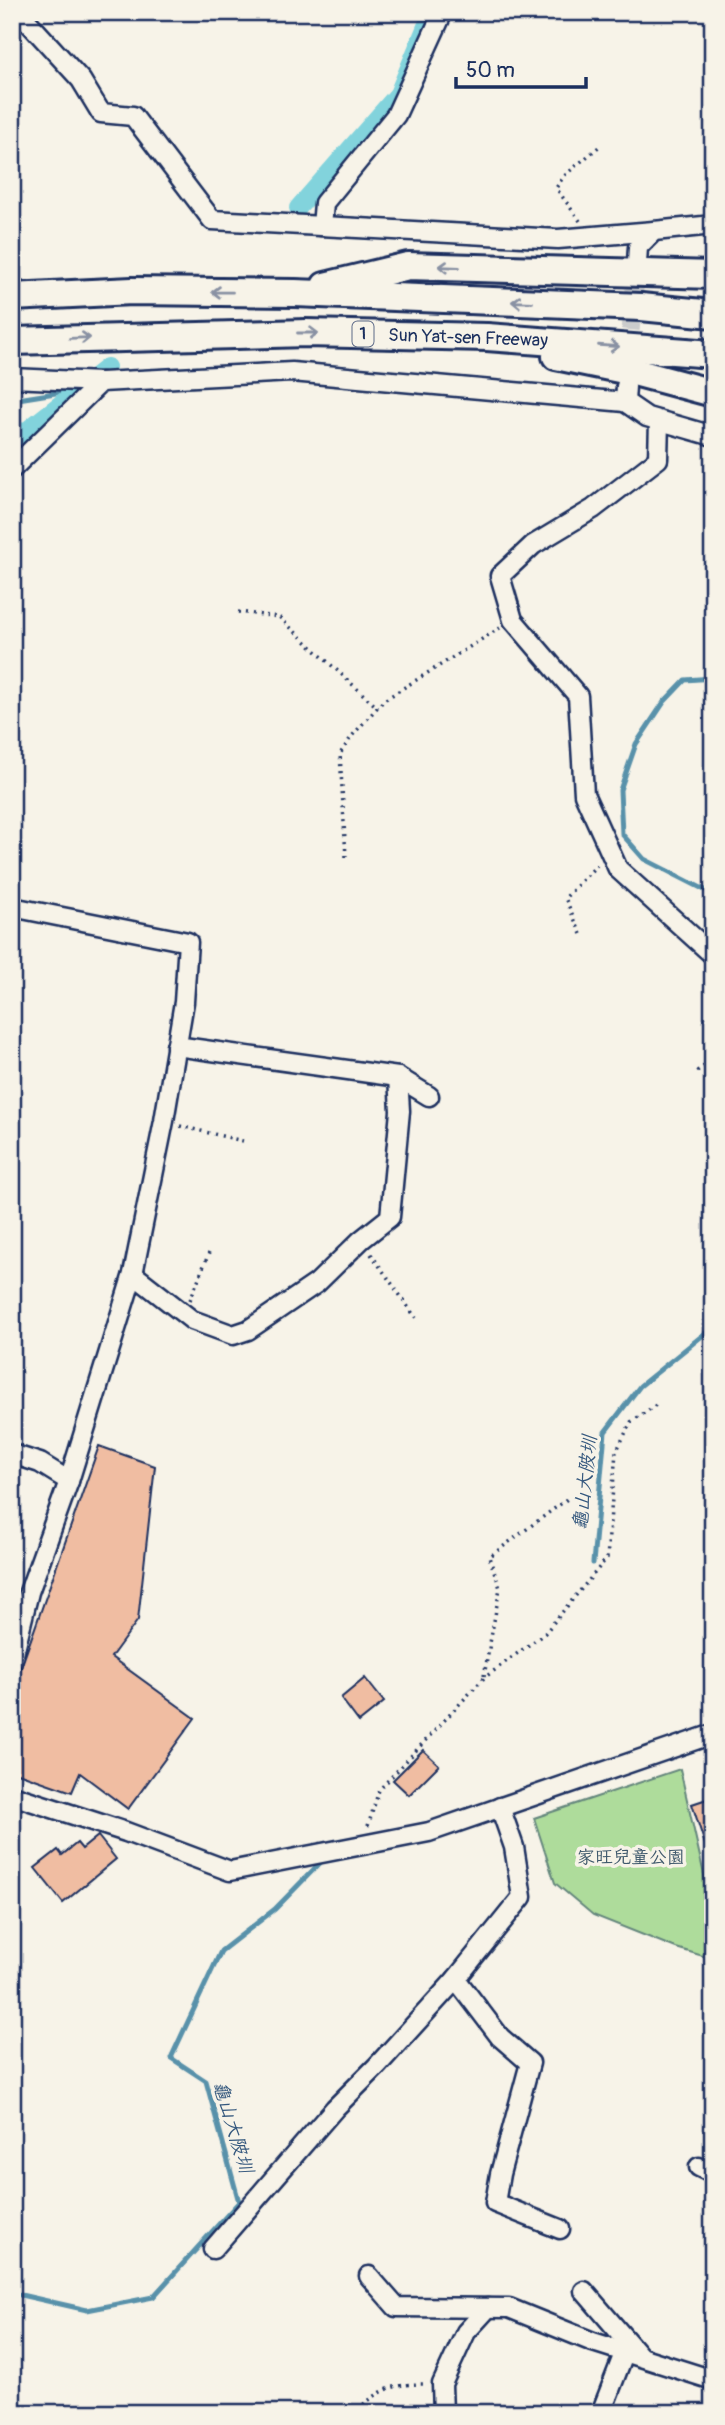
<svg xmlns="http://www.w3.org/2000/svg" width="725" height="2425" viewBox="0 0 725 2425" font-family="Pangolin,'LXGW WenKai TC',sans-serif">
  <rect width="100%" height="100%" fill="#f7f3e8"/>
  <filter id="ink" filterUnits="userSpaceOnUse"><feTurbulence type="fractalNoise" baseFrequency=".0143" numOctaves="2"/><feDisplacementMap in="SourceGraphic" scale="14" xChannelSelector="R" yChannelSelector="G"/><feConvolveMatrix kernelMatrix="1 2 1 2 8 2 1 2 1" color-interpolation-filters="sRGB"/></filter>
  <g filter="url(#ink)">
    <path fill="#aedc9b" stroke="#64867c" stroke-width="2" d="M 680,1769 L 713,1914 L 713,1959 L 676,1948 L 593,1915 L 555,1883 L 534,1818 Z"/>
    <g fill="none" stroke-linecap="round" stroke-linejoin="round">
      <g stroke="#5991aa" stroke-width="5">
        <path d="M 12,400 L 80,389"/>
        <path d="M 713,678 L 685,680 L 664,702 L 636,744 L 620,790 L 622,834 L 644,859 L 713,894"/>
        <path d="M 593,1563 L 605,1432 L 640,1386 L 713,1327"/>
        <path d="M 12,2293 L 87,2310 L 153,2297 L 239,2202 L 206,2081 L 171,2058 L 221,1951 L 275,1909 L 321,1862"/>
      </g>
      <g stroke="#82d3dc" stroke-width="18">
        <path d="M 298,208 L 398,94 L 432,12"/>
        <path d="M 12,442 L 107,367"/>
      </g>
    </g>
    <g fill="#f0bda2" stroke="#1b2f5e" stroke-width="2">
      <path d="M 99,1446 L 155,1466 L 138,1620 L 111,1657 L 195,1718 L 128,1809 L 80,1773 L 72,1792 L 12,1771 L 12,1693 Z"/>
      <path d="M 365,1678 L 384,1702 L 359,1722 L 341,1698 Z"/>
      <path d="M 423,1750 L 439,1765 L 409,1795 L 393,1780 Z"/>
      <path d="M 713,1797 L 713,1860 L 710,1860 L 692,1804 Z"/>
      <path d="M 98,1836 L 116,1859 L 63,1903 L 35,1868 L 58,1850 L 62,1855 L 77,1843 L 82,1849 Z"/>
    </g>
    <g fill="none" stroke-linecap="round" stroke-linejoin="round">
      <path stroke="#cbcccc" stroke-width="18" stroke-dasharray="18 9" stroke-linecap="butt" d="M 628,357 L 637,263"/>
      <g stroke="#1b2f5e" stroke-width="23">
        <g id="minor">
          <path d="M 19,12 L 81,80 L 101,113 L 133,116 L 212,220 L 558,239 L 654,231"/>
          <path d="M 322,226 L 324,203 L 396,115 L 443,12"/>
          <path d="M 637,263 L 638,247 L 654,231 L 713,225"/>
          <path d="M 12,378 L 101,382"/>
          <path d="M 626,386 L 625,402 L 647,417 L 713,436"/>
          <path d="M 659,421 L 658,459 L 593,509 L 533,545 L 500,576 L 513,620 L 578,696 L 584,794 L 618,869 L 713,955"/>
          <path d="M 12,469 L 101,382 L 292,372 L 625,402"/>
          <path d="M 12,907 L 188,942 L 184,1002 L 164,1121 L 133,1274 L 69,1481 L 29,1592 L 12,1661"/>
          <path d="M 398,1077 L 429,1096"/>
          <path d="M 133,1274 L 192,1320 L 233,1335 L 248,1330 L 317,1283 L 361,1240 L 390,1217 L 400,1111 L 398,1077 L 176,1046"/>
          <path d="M 12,1454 L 40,1463 L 69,1481"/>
          <path d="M 12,1795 L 126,1832 L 230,1871 L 429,1832 L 713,1734"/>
          <path d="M 456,1979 L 500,2037 L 530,2063 L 500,2174 L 495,2203 L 560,2229"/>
          <path d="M 699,2167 L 713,2174"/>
          <path d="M 213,2249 L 335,2108 L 376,2067 L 456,1979 L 522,1897 L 514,1847 L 500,1807"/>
          <path d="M 369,2276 L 396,2307 L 509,2308 L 593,2342 L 713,2380"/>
          <path d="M 584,2291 L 639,2355"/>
          <path d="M 443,2413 L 442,2384 L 466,2332 L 488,2308"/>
          <path d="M 601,2413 L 625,2351"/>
        </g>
      </g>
      <g stroke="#1b2f5e" stroke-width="32">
        <g id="highway">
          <path d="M 325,286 L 408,266 L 713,275"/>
          <path d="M 12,297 L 132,291 L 295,293 L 641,307 L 713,314"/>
          <path d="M 12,341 L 306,333 L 487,337 L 713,354"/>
          <path d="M 556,356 L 634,372 L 713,393"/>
        </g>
      </g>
      <g stroke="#1b2f5e" stroke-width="3.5" stroke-dasharray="2 5" stroke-linecap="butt">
        <path d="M 580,221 L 556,188 L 564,176 L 601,145"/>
        <path d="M 238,612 L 279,617 L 378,708"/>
        <path d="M 346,857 L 340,754 L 352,736 L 384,700 L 500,628"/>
        <path d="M 581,934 L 565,898 L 597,865"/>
        <path d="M 697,1071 L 713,1060"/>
        <path d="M 180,1126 L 243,1141"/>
        <path d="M 371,1254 L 416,1318"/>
        <path d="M 190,1300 L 209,1253"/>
        <path d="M 484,1676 L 500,1588 L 489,1557 L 570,1497"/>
        <path d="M 368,1826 L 379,1790 L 484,1678 L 545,1633 L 607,1558 L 616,1452 L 631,1422 L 656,1405"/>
        <path d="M 352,2413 C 382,2390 388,2384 426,2384"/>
      </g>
      <use href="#minor" stroke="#f7f3e8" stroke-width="18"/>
      <use href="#highway" stroke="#f7f3e8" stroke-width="26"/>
    </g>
    <defs><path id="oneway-shaft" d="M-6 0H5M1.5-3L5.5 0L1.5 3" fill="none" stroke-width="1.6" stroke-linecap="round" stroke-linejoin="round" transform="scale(1.75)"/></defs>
    <g stroke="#8991a3">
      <use href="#oneway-shaft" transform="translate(449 267) rotate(-178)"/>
      <use href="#oneway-shaft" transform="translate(222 292) rotate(-179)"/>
      <use href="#oneway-shaft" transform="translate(522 302) rotate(-178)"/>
      <use href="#oneway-shaft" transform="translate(308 333)"/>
      <use href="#oneway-shaft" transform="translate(80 338) rotate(-2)"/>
      <use href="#oneway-shaft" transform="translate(609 346) rotate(4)"/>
    </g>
  </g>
  <g text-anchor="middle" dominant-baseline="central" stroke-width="7" stroke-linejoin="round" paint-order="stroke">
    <rect fill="#f7f3e8" stroke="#5d6a87" stroke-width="2" x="352.5" y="321.5" width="21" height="25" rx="5"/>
    <g font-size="16" font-weight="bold" fill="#1b2f5e">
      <text x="363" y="334">1</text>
    </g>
    <g font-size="18" fill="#1b2f5e" stroke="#f7f3e8">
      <text transform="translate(468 338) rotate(2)">Sun Yat-sen Freeway</text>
    </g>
    <g font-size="18" fill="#405a6d" stroke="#f7f3e8">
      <text x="631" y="1857">家旺兒童公園</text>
    </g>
    <g font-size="19" font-style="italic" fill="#35587e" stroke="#f7f3e8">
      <text transform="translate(585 1483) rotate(-84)">龜山大陂圳</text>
      <text transform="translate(233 2127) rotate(73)">龜山大陂圳</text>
    </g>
  </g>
  <rect width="725" height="2425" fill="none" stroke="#f7f3e8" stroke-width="42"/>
  <rect x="21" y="21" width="683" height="2383" fill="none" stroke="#1b2f5e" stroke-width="2.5" filter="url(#ink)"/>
  <path d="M456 77v10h130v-10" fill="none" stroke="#1b2f5e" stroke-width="3.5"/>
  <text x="466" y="77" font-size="21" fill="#1b2f5e" stroke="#f7f3e8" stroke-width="5" paint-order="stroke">50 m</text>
</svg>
